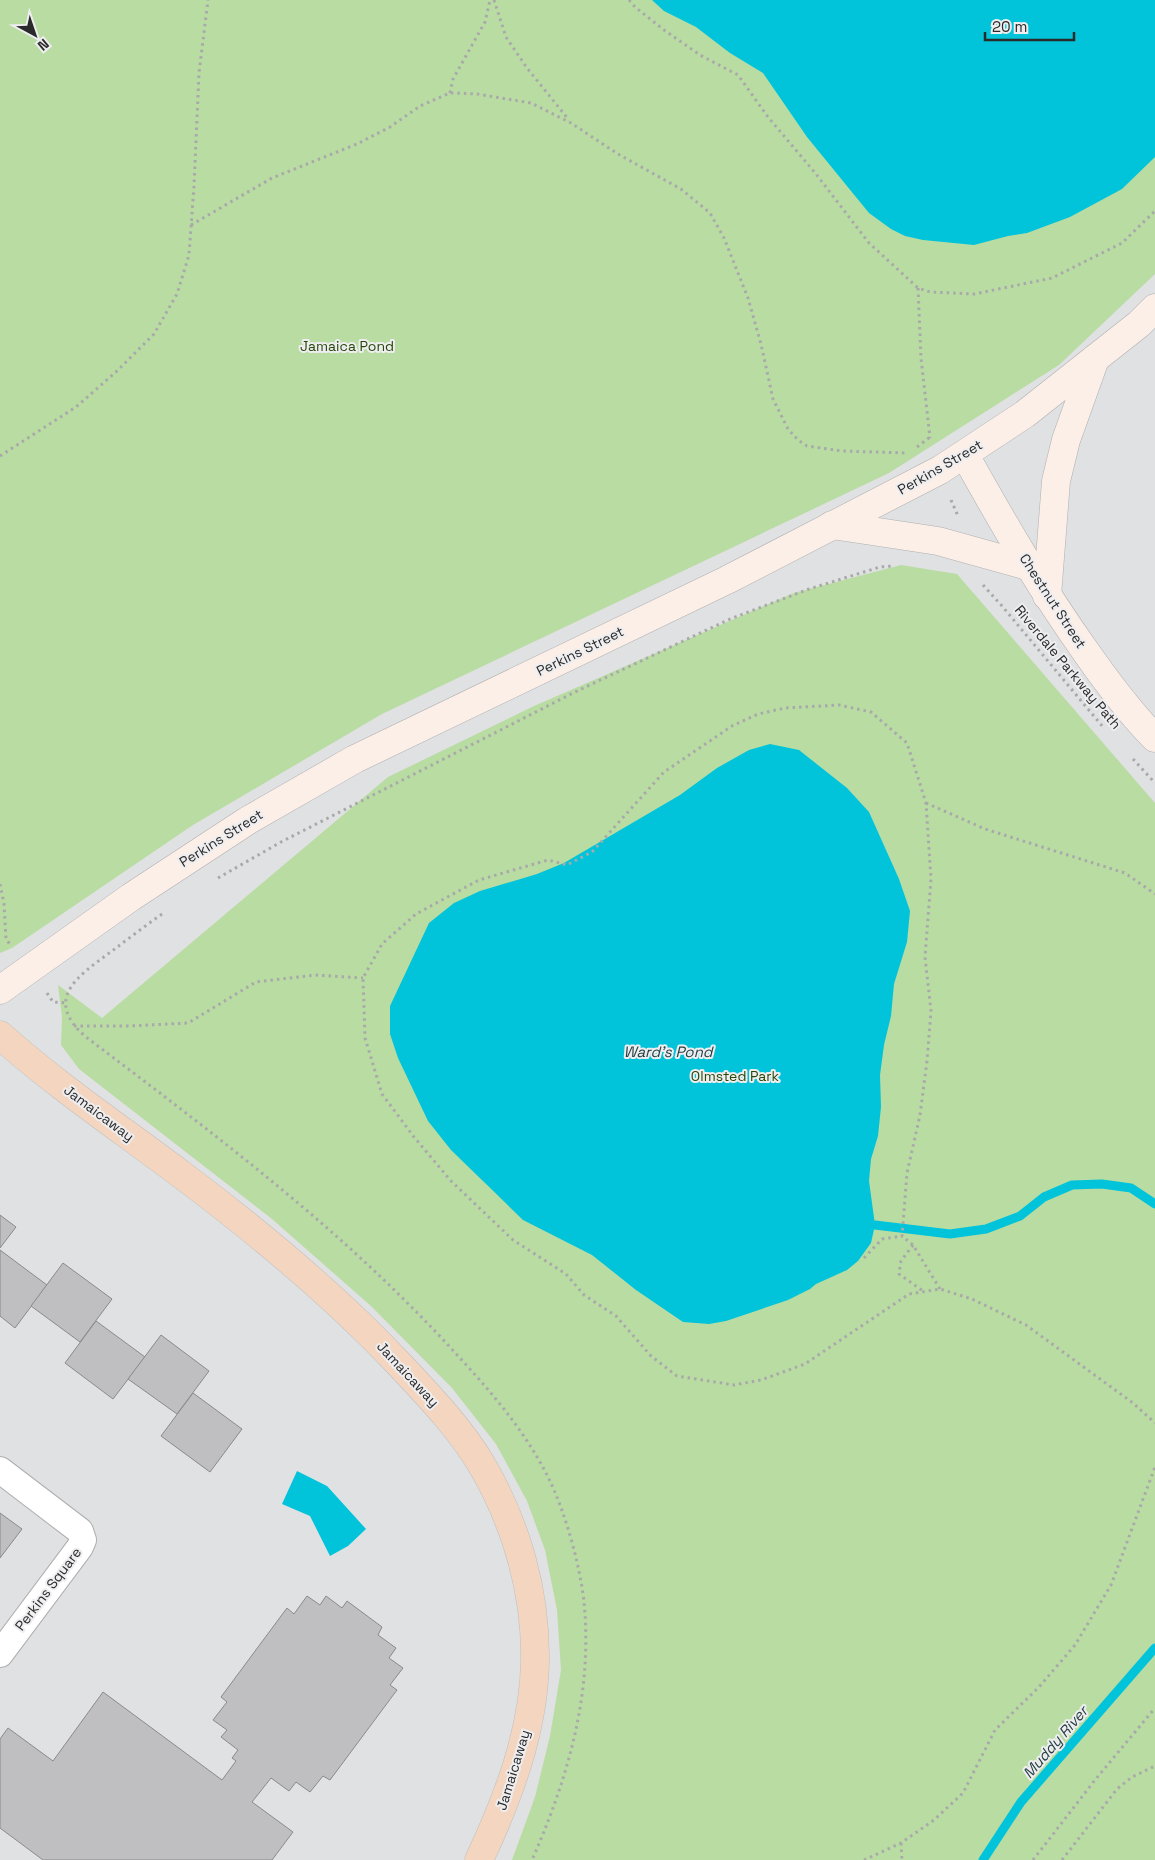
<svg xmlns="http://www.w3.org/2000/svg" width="1155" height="1860" viewBox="0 0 1155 1860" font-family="'Space Grotesk',sans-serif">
  <rect width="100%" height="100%" fill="#e0e1e2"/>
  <g fill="#b9dca3">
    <path d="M 0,0 L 1155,0 L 1155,274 L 1059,365 L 889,473 L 382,714 L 193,825 L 12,948 L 0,953 Z"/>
    <path d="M 901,565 L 957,574 L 1155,803 L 1155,1860 L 512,1860 L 535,1797 L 550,1736 L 561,1670 L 557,1610 L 545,1550 L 527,1501 L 496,1444 L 452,1388 L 371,1306 L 272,1219 L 79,1069 L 61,1045 L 62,1017 L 58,985 L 102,1018 L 388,777 L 534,706 L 794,593 Z"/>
  </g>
  <g fill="#01c4db">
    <path d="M 652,0 L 1155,0 L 1155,157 L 1122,189 L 1070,217 L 1027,233 L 1008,236 L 974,245 L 923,240 L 905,236 L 891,229 L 869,213 L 807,137 L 763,73 L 730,53 L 696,27 L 664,11 Z"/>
    <path d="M 770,744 L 799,750 L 847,788 L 869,812 L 899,879 L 910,911 L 907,942 L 894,984 L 891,1016 L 884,1045 L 880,1075 L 881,1107 L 878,1136 L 871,1159 L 869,1181 L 875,1225 L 871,1243 L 858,1261 L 847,1270 L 816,1284 L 810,1289 L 788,1300 L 726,1321 L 709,1324 L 683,1322 L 636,1290 L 592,1255 L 523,1220 L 451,1150 L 428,1121 L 398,1058 L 390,1034 L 390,1006 L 429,923 L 454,903 L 480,891 L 537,874 L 564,863 L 680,795 L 717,768 L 749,750 Z"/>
    <path d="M 297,1471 L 327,1486 L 366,1529 L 348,1546 L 330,1556 L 310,1516 L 282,1504 Z"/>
  </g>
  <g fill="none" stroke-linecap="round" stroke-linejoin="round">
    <g stroke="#01c4db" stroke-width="9">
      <path d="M 875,1225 L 950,1234 L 986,1229 L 1020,1216 L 1044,1197 L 1072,1185 L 1102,1184 L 1131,1188 L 1155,1204"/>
      <path d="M 983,1860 L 1021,1802 L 1155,1648"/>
    </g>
  </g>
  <g fill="#bfbfc1" stroke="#8a8a8c">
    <path d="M 0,1215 L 16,1227 L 0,1248 Z"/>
    <path d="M 0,1250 L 47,1285 L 15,1328 L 0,1316 Z"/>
    <path d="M 63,1263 L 112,1299 L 80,1342 L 31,1306 Z"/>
    <path d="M 96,1321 L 145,1357 L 113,1399 L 65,1363 Z"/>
    <path d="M 161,1335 L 209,1371 L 177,1414 L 128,1379 Z"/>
    <path d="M 193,1393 L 242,1429 L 210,1472 L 161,1436 Z"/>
    <path d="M 0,1513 L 22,1529 L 0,1558 Z"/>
    <path d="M 307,1596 L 320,1605 L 326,1596 L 342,1608 L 347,1601 L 382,1627 L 378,1635 L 396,1648 L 389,1658 L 403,1668 L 390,1685 L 397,1690 L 330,1780 L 323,1776 L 310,1792 L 296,1782 L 289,1791 L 271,1778 L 252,1802 L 293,1832 L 272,1860 L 43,1860 L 0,1828 L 0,1739 L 8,1728 L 53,1761 L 103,1692 L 222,1780 L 236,1761 L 232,1758 L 238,1750 L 221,1737 L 227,1730 L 213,1720 L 227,1702 L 221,1697 L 287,1608 L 294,1614 Z"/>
  </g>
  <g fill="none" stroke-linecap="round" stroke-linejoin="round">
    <g stroke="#afafb1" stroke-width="28">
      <path id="minor" d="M 0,1470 L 80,1531 L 83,1540 L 80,1547 L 0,1654"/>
    </g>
    <g stroke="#afafb1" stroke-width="29">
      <g id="secondary">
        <path d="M 965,455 C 1003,523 1041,589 1086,652 C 1107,682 1129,712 1155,738"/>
        <path d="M 832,525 L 938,541 L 1028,566"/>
        <path d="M 1047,596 L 1056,481 L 1066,440 L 1095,359"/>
        <path d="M 0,990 L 131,897 L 247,821 L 355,759 L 727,580 L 940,470 L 1025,414 L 1139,324 L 1155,308"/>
      </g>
    </g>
    <g stroke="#bfbfbf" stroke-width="29">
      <path id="trunk" d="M 0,1035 C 57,1086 121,1129 182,1175 C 258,1232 333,1294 399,1364 C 429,1396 461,1429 483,1467 C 517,1526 536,1593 535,1661 C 534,1731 508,1798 479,1860"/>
    </g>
    <g stroke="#a9a9aa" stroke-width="3" stroke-dasharray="2.5 4" stroke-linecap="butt">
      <path d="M 494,0 L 506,37 L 527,68 L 569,120"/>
      <path d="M 629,0 L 635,7 L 664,30 L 700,55 L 738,75 L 768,117 L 816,174 L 869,243 L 918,288 L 930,292 L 974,294 L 1052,278 L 1122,243 L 1155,211"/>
      <path d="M 450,93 L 453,79 L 485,22 L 490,0"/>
      <path d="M 191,225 L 272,178 L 357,144 L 390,127 L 420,106 L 450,93 L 477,94 L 531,103 L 571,123 L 618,154 L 681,189 L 710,213 L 724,238 L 748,298 L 761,344 L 773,399 L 788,429 L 798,440 L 807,446 L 842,451 L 908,453"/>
      <path d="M 918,288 L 921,358 L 930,438"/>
      <path d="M 917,447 L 930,437"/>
      <path d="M 0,456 L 76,407 L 117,371 L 154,334 L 177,294 L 189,255 L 194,186 L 199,73 L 208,0"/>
      <path d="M 951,500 L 958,516"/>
      <path d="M 983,585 L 1002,606 L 1103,727"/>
      <path d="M 1133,759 L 1155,783"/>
      <path d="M 926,803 L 985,829 L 1125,873 L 1155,894"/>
      <path d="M 218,878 L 281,842 L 575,692 L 730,619 L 809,589 L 880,567 L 893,566"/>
      <path d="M 0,884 L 4,904 L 6,939 L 11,946"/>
      <path d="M 162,914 C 145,926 128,939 112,951 C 78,976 42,999 86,1037 C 213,1133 340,1228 448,1345 C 485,1385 523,1427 548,1477 C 565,1511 580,1565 584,1602 C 593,1693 568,1778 532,1860"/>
      <path d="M 47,993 L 53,1002 L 67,1003"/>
      <path d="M 74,1026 L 130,1026 L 188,1023 L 256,982 L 315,975 L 363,978"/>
      <path d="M 913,1245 L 901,1261 L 899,1274 L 923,1291"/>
      <path d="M 864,1258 L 882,1239 L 903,1236"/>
      <path d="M 940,1289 L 913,1245 L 902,1236 L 907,1173 L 920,1115 L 927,1061 L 931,1011 L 925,957 L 931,879 L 926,803 L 907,743 L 871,712 L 839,705 L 785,708 L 758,714 L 732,726 L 664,772 L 592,852 L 567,865 L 548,860 L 479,880 L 416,914 L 382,944 L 363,978 L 365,1038 L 382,1094 L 414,1137 L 451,1181 L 513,1240 L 566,1274 L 584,1295 L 616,1316 L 651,1356 L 677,1376 L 734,1385 L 761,1380 L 805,1364 L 909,1294 L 940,1289 L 972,1299 L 1026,1325 L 1133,1403 L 1155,1423"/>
      <path d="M 901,1843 L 902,1860"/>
      <path d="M 864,1860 L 901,1843 L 934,1820 L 963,1793 L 995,1730 L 1039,1687 L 1075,1645 L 1111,1585 L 1155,1467"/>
      <path d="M 1033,1860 L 1095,1780 L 1155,1708"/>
      <path d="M 1062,1860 L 1117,1789 L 1132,1777 L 1155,1766"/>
    </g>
    <use href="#minor" stroke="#fff" stroke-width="26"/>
    <use href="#secondary" stroke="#fbefe8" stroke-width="28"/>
    <use href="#trunk" stroke="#f4d6c0" stroke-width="28"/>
  </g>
  <g text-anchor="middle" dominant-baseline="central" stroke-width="4" stroke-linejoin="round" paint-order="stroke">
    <g font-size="14" fill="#264707" stroke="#eeeef0">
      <text x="347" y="346">Jamaica Pond</text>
      <text x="735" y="1076">Olmsted Park</text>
    </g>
    <g font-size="14" fill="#2a2a2a" stroke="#eeeef0">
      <text transform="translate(940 467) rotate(-30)">Perkins Street</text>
      <text transform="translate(1053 601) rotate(57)">Chestnut Street</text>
      <text transform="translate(580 651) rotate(-26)">Perkins Street</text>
      <text transform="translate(1068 667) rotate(50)">Riverdale Parkway Path</text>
      <text transform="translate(221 838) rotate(-32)">Perkins Street</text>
      <text transform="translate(99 1113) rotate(37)">Jamaicaway</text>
      <text transform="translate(408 1374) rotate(47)">Jamaicaway</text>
      <text transform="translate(48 1589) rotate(-53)">Perkins Square</text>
      <text transform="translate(513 1770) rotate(-73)">Jamaicaway</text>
    </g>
    <g font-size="15" font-style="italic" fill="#253f43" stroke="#eeeef0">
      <text x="668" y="1051">Ward's Pond</text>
      <text transform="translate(1055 1742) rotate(-49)">Muddy River</text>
    </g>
  </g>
  <g transform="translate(35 35) rotate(140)" stroke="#eeeef0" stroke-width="4" paint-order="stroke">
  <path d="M0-4L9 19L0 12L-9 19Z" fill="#2a2a2a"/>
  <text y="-8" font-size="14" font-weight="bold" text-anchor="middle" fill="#2a2a2a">N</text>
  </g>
  <path d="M985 32v8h89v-8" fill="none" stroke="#2a2a2a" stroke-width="2.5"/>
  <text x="992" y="32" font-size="15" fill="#2a2a2a" stroke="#eeeef0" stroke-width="4" paint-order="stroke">20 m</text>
</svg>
